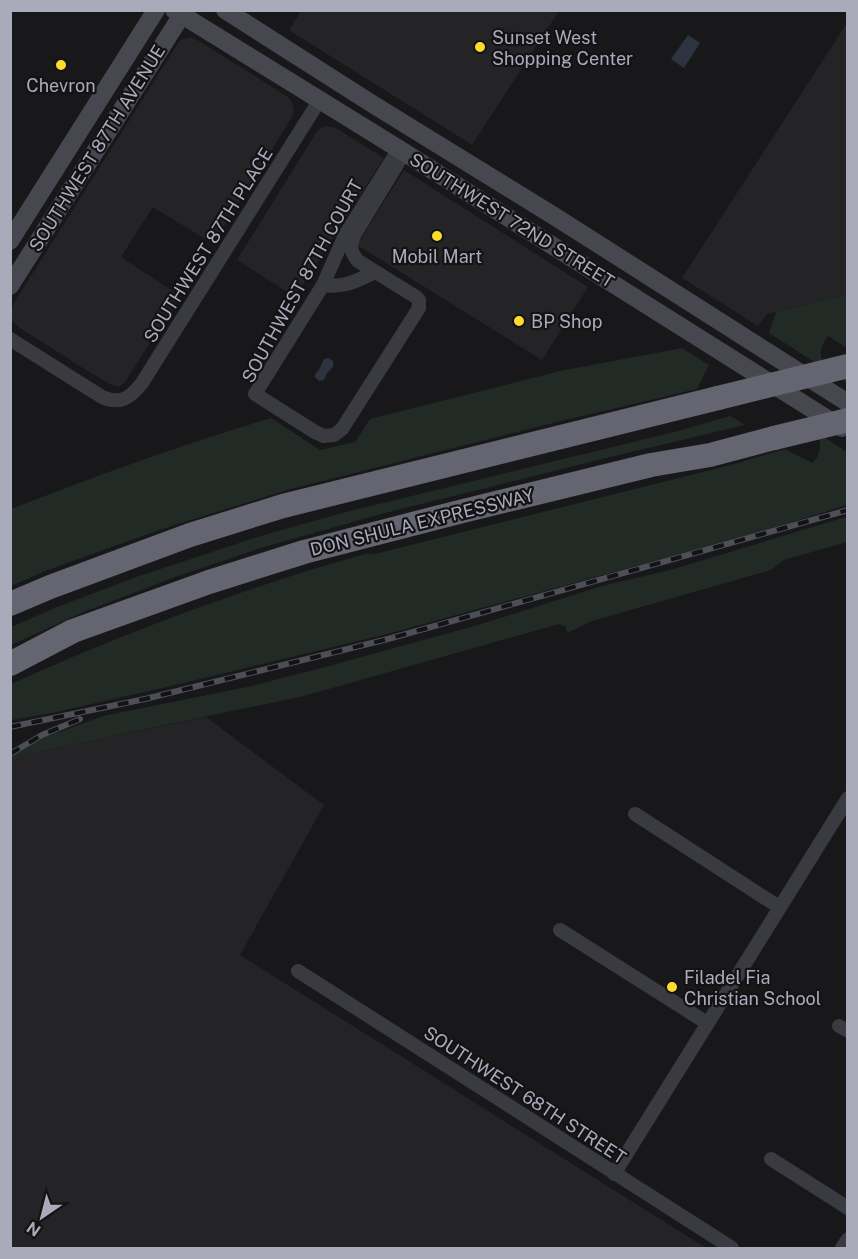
<svg xmlns="http://www.w3.org/2000/svg" width="858" height="1259" viewBox="0 0 858 1259" font-family="'Public Sans',sans-serif">
  <rect width="100%" height="100%" fill="#18181a"/>
  <g fill="#242427">
    <path d="M 301,11 L 301,10 L 559,11 L 472,145 L 289,30 Z"/>
    <path d="M 847,23 L 847,294 L 767,314 L 758,326 L 682,278 Z"/>
    <path d="M 190,37 L 199,41 L 285,95 L 292,101 L 294,112 L 292,117 L 213,244 L 153,207 L 121,257 L 180,296 L 125,382 L 118,387 L 108,383 L 86,370 L 20,328 L 12,321 L 11,311 L 14,303 L 180,40 Z"/>
    <path d="M 328,126 L 336,128 L 384,158 L 295,297 L 237,260 L 316,133 L 322,127 Z"/>
    <path d="M 404,170 L 588,287 L 542,360 L 357,245 Z"/>
    <path d="M 206,717 L 324,805 L 240,955 L 706,1248 L 11,1248 L 10,762 L 19,756 Z"/>
  </g>
  <g fill="#212a24">
    <path d="M 847,294 L 847,348 L 828,336 C 810,360 829,368 847,380 L 847,383 L 769,333 L 776,312 Z"/>
    <path d="M 682,348 L 709,365 L 697,389 L 557,422 L 287,490 L 159,530 L 48,570 L 11,586 L 11,509 C 96,476 183,444 271,418 L 320,450 L 355,442 L 370,419 L 560,371 Z"/>
    <path d="M 730,416 L 745,425 L 598,460 L 385,513 L 264,547 L 178,576 L 86,611 L 11,645 L 11,627 L 57,607 L 136,577 L 267,534 L 346,512 L 678,431 Z"/>
    <path d="M 819,434 L 847,452 L 847,505 L 771,529 L 387,634 L 171,686 L 52,713 L 11,720 L 11,684 C 127,632 246,587 369,553 L 370,554 L 375,554 L 731,465 L 785,449 L 812,463 C 821,455 821,446 819,434 Z"/>
    <path d="M 847,518 L 847,542 L 784,560 L 771,570 L 592,621 L 567,633 L 566,627 L 559,624 L 304,696 L 19,756 L 11,762 L 11,757 L 35,740 L 44,736 L 62,731 L 103,716 L 247,687 L 314,670 L 478,625 L 602,586 L 670,570 L 839,519 Z"/>
  </g>
  <g fill="#2d343f">
    <path d="M 688,35 L 700,43 L 684,68 L 671,59 Z"/>
    <path d="M 328,358 L 333,361 L 333,367 L 327,373 L 324,380 L 319,381 L 315,377 C 315,372 318,372 320,368 C 323,363 321,359 328,358 Z"/>
  </g>
  <g fill="none" stroke-linecap="round" stroke-linejoin="round">
    <g stroke="#3a3a41" stroke-width="14">
      <path d="M 399,149 L 345,235 L 323,285 L 255,394 L 315,432 L 324,436 L 334,435 L 342,429 L 419,308 L 419,300 L 416,297 L 358,261 C 349,251 350,243 356,232 L 404,153"/>
      <path d="M 323,285 C 345,288 356,281 375,272"/>
      <path d="M 10,339 L 102,397 C 121,405 130,398 142,383 L 319,101"/>
      <path d="M 635,814 L 779,907"/>
      <path d="M 560,930 L 707,1023"/>
      <path d="M 298,971 L 732,1248"/>
      <path d="M 839,1026 L 848,1031"/>
      <path d="M 771,1159 L 848,1208"/>
      <path d="M 614,1174 L 848,798"/>
      <path d="M 842,1248 L 848,1239"/>
    </g>
    <g stroke="#46474f" stroke-width="18">
      <path d="M 174,10 L 399,149 L 842,428"/>
      <path d="M 225,10 L 374,105 L 554,216 L 848,403"/>
      <path d="M 10,241 L 156,10"/>
      <path d="M 10,286 L 185,10"/>
    </g>
    <g stroke="#646570" stroke-width="24">
      <path d="M 10,604 L 50,587 L 190,535 L 283,506 L 718,398"/>
      <path d="M 10,664 L 73,631 L 209,582 L 304,552 L 463,511 L 651,465 L 710,455 L 774,438"/>
    </g>
    <g stroke="#4d4e56" stroke-width="6">
      <g id="rail">
        <path d="M 10,727 L 145,699 L 388,639 L 848,510"/>
        <path d="M 10,754 L 42,735 L 80,719"/>
      </g>
    </g>
    <use href="#rail" stroke="#131315" stroke-width="4" stroke-dasharray="11" stroke-linecap="butt"/>
    <g stroke="#646570" stroke-width="24">
      <path d="M 718,398 L 848,366"/>
      <path d="M 774,438 L 848,420"/>
    </g>
  </g>
  <g fill="#fcdb2d" stroke="#131315" stroke-width="2">
    <circle cx="480" cy="47" r="6"/>
    <circle cx="61" cy="65" r="6"/>
    <circle cx="437" cy="236" r="6"/>
    <circle cx="519" cy="321" r="6"/>
    <circle cx="672" cy="987" r="6"/>
  </g>
  <g text-anchor="middle" dominant-baseline="central" stroke-width="4.5" stroke-linejoin="round" paint-order="stroke">
    <g font-size="18" fill="#a9abba" stroke="#131315" text-anchor="start">
      <text x="492" y="37">Sunset West<tspan x="492" dy="21">Shopping Center</tspan></text>
      <text x="61" y="85" text-anchor="middle">Chevron</text>
      <text x="437" y="256" text-anchor="middle">Mobil Mart</text>
      <text x="531" y="321">BP Shop</text>
      <text x="684" y="977">Filadel Fia<tspan x="684" dy="21">Christian School</tspan></text>
    </g>
    <g font-size="18" fill="#a9abba" stroke="#131315">
      <text transform="translate(97 148) rotate(-58)">SOUTHWEST 87TH AVENUE</text>
      <text transform="translate(512 220) rotate(32)">SOUTHWEST 72ND STREET</text>
      <text transform="translate(208 245) rotate(-58)">SOUTHWEST 87TH PLACE</text>
      <text transform="translate(302 281) rotate(-61)">SOUTHWEST 87TH COURT</text>
      <text transform="translate(422 522) rotate(-14)">DON SHULA EXPRESSWAY</text>
      <text transform="translate(525 1095) rotate(33)">SOUTHWEST 68TH STREET</text>
    </g>
  </g>
  <rect width="858" height="1259" fill="none" stroke="#a9abba" stroke-width="24"/>
  <g transform="translate(42 1217) rotate(215)" stroke="#131315" stroke-width="4.5" paint-order="stroke">
  <path d="M0-4.5L10 22L0 15L-10 22Z" fill="#a9abba"/>
  <text y="-9" font-size="16" font-weight="bold" text-anchor="middle" fill="#a9abba">N</text>
  </g>
</svg>
